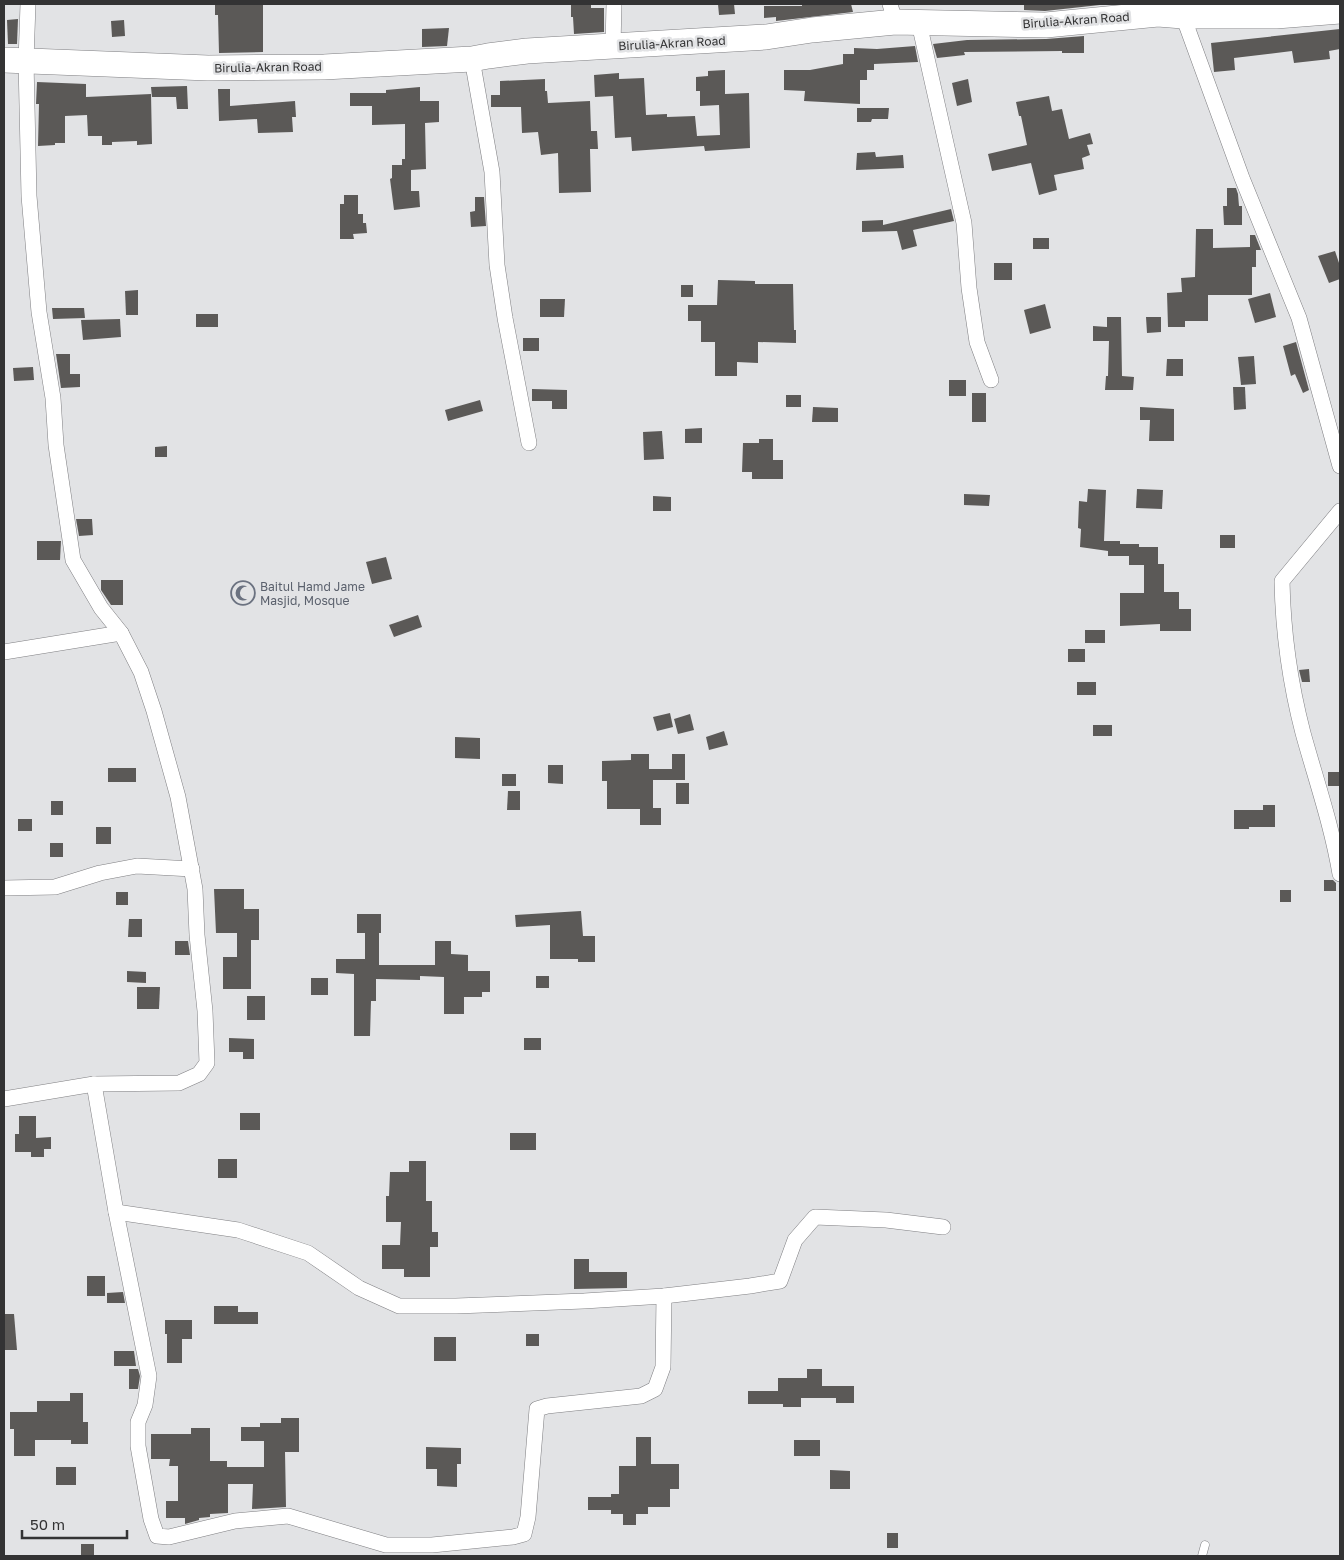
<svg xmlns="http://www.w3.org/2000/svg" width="1344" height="1560" viewBox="0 0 1344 1560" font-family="'Golos Text',sans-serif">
  <rect width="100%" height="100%" fill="#e2e3e5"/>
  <g fill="#5b5957">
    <path d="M 215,4 L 263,4 L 263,52 L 219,53 L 218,15 L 215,15 Z"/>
    <path d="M 571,4 L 591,4 L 591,8 L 604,8 L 604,32 L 574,34 L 573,17 L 571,17 Z"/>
    <path d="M 718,4 L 734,4 L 735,14 L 719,15 Z"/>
    <path d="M 802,4 L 851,4 L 853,12 L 776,21 L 776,17 L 764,18 L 764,6 L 802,6 Z"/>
    <path d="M 1109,4 L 1045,11 L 1024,10 L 1024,5 Z"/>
    <path d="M 18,19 L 17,44 L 8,44 L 7,20 Z"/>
    <path d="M 124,20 L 125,36 L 112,37 L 111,21 Z"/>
    <path d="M 449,28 L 447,46 L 422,47 L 422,29 Z"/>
    <path d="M 1340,29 L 1340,49 L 1329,51 L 1330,59 L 1294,63 L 1292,51 L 1234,58 L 1235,70 L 1214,72 L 1211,43 Z"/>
    <path d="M 1084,36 L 1084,53 L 1062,53 L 1062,51 L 964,52 L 965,55 L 937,58 L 933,44 L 967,40 L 1046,39 Z"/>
    <path d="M 915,46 L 918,62 L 874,64 L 874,70 L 867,70 L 867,80 L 860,80 L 860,104 L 804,101 L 805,91 L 784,90 L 784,70 L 810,70 L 843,64 L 843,54 L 854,54 L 854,48 L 877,49 Z"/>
    <path d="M 725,70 L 725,94 L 749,93 L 750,148 L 705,151 L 704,146 L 632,151 L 631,137 L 615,138 L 613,96 L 595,97 L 594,75 L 619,73 L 619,79 L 644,78 L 646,115 L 667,114 L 667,117 L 695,116 L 697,136 L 720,135 L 719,105 L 700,106 L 700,91 L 696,91 L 696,77 L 708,76 L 708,71 Z"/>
    <path d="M 545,79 L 545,91 L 547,91 L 548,103 L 590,101 L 591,131 L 597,131 L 598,149 L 590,149 L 591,192 L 559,193 L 558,153 L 541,155 L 538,132 L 522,133 L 521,107 L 491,107 L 491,95 L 500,95 L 500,81 Z"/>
    <path d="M 968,79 L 972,102 L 957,106 L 952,83 Z"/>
    <path d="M 37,82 L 86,84 L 86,97 L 151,94 L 152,144 L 137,145 L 137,141 L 112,142 L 112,145 L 102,145 L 102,136 L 88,136 L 87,115 L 65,116 L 65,143 L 55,143 L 55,145 L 38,146 L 39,104 L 36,104 Z"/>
    <path d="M 187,86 L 188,109 L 177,109 L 176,97 L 152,97 L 151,87 Z"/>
    <path d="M 420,87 L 420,101 L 439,101 L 439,122 L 425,123 L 426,169 L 411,170 L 411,191 L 419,191 L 420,207 L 394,210 L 390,179 L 392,178 L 392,165 L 402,165 L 402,159 L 405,159 L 405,124 L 372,125 L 372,106 L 350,106 L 350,93 L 386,93 L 386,90 Z"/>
    <path d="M 218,89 L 230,89 L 230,106 L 295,101 L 296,117 L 292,117 L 293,132 L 258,133 L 257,119 L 219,121 Z"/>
    <path d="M 1049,96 L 1052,111 L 1062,109 L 1069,139 L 1090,133 L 1093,144 L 1087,145 L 1090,155 L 1082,158 L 1084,169 L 1054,175 L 1057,190 L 1039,195 L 1031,163 L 992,171 L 988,154 L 1027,145 L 1021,116 L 1019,116 L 1016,102 Z"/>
    <path d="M 857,108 L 889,108 L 888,119 L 872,119 L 871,122 L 857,122 Z"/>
    <path d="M 875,152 L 876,157 L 903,155 L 904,168 L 856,170 L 857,153 Z"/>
    <path d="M 1227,188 L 1236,188 L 1238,194 L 1239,206 L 1242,206 L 1242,225 L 1224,225 L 1223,206 L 1227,206 Z"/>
    <path d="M 344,195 L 358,195 L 358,214 L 363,214 L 363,223 L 366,223 L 367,233 L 353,234 L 354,239 L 340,239 L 340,204 L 344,204 Z"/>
    <path d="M 475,197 L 484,197 L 486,226 L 471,227 L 470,212 L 475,211 Z"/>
    <path d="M 951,209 L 954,221 L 913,230 L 917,246 L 902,250 L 897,231 L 862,232 L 862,221 L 883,220 L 883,225 Z"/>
    <path d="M 1196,229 L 1213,229 L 1213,248 L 1250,247 L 1250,235 L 1255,235 L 1261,250 L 1256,250 L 1256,267 L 1252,267 L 1252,295 L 1208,295 L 1208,321 L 1185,321 L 1185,327 L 1168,327 L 1167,293 L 1182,292 L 1181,278 L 1195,277 Z"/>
    <rect x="1033" y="238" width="16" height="11"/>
    <path d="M 1335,251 L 1340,266 L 1340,279 L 1329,283 L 1318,256 Z"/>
    <rect x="994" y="263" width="18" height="17"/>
    <path d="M 718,280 L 755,281 L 755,284 L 793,284 L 794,330 L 796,330 L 796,343 L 758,342 L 758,363 L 737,362 L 737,376 L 715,376 L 715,342 L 701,342 L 701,321 L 688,321 L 688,305 L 717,305 Z"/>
    <rect x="681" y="285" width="12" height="12"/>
    <path d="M 138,290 L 138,315 L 126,315 L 125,291 Z"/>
    <path d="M 1270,293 L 1276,317 L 1255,323 L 1248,299 Z"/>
    <path d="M 540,299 L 565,299 L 564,317 L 540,317 Z"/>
    <path d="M 1045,304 L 1051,328 L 1030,334 L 1024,310 Z"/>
    <path d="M 52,308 L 84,308 L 85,318 L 53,319 Z"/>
    <rect x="196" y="314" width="22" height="13"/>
    <path d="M 1107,317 L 1121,317 L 1122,376 L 1134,377 L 1133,390 L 1105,390 L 1106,376 L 1108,376 L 1109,341 L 1093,341 L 1093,326 L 1107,327 Z"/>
    <path d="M 1146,317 L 1161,317 L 1161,332 L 1147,333 Z"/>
    <path d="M 120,319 L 121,337 L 83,340 L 81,320 Z"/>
    <rect x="523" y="338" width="16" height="13"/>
    <path d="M 1296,342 L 1309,390 L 1303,393 L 1295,374 L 1291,376 L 1283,346 Z"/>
    <path d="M 56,354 L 70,354 L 70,374 L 80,374 L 80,387 L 61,388 Z"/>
    <path d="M 1254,356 L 1256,384 L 1241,385 L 1238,357 Z"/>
    <path d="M 1167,359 L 1183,359 L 1183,376 L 1166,376 Z"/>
    <path d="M 33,367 L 34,380 L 14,381 L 13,368 Z"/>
    <rect x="949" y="380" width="17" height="16"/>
    <path d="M 1233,387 L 1245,387 L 1246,409 L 1234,410 Z"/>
    <path d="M 532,389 L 567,390 L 567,409 L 552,409 L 552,401 L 532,401 Z"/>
    <rect x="972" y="393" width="14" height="29"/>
    <rect x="786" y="395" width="15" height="12"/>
    <path d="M 480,400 L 483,411 L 448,421 L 445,410 Z"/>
    <path d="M 813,407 L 838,408 L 838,422 L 812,422 Z"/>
    <path d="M 1140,407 L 1174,409 L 1174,441 L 1149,441 L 1150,420 L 1140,420 Z"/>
    <path d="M 702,428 L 702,443 L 685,443 L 685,429 Z"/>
    <path d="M 662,431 L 664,459 L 644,460 L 643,432 Z"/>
    <path d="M 759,439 L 773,439 L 773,460 L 783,460 L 783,479 L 752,479 L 752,472 L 742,472 L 743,443 L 759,443 Z"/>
    <path d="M 167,446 L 167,457 L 155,457 L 155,447 Z"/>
    <path d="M 1088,489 L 1106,490 L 1104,541 L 1120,541 L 1120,544 L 1139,544 L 1139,547 L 1158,547 L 1158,564 L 1164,564 L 1164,592 L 1179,592 L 1179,609 L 1191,609 L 1191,631 L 1160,631 L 1160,624 L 1120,626 L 1120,593 L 1144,593 L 1144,565 L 1129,565 L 1129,556 L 1108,556 L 1108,551 L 1080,547 L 1081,529 L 1078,528 L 1079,501 L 1087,502 Z"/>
    <path d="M 1137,489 L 1163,490 L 1162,509 L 1136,508 Z"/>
    <path d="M 964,494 L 990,495 L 989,506 L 964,505 Z"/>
    <path d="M 653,496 L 671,497 L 671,511 L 653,511 Z"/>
    <path d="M 76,519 L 92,519 L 93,535 L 79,536 Z"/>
    <rect x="1220" y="535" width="15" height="13"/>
    <path d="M 37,541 L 61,541 L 60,560 L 37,560 Z"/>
    <path d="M 386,557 L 392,579 L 372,584 L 366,562 Z"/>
    <path d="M 101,580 L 123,580 L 123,605 L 111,605 L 101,590 Z"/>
    <path d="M 418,615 L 422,627 L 394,637 L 389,625 Z"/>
    <rect x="1085" y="630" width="20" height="13"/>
    <rect x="1068" y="649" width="17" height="13"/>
    <path d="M 1309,669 L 1310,682 L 1302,682 L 1299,670 Z"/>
    <rect x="1077" y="682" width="19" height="13"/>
    <path d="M 670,713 L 673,727 L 657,731 L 653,717 Z"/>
    <path d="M 690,714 L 694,730 L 678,734 L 674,719 Z"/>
    <rect x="1093" y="725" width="19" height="11"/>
    <path d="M 724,731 L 728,745 L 709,750 L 706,737 Z"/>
    <path d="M 455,737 L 480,738 L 480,759 L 455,758 Z"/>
    <path d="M 631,754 L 649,754 L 649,769 L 672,769 L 672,754 L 685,754 L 685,780 L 653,780 L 653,808 L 661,808 L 661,825 L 640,825 L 640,809 L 607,809 L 607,781 L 602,781 L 602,761 L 631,760 Z"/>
    <path d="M 548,765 L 563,765 L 563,784 L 548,783 Z"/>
    <rect x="108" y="768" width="28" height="14"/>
    <rect x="1328" y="772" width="11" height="14"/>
    <rect x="502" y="774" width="14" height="12"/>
    <rect x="676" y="783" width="13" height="21"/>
    <path d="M 508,791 L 520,791 L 520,810 L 507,810 Z"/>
    <rect x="51" y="801" width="12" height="14"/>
    <path d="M 1263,805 L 1275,805 L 1275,827 L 1249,827 L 1249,829 L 1234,829 L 1234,810 L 1263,810 Z"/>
    <rect x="18" y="819" width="14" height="12"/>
    <rect x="96" y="827" width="15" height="17"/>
    <rect x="50" y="843" width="13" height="14"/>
    <path d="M 1324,880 L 1333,880 L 1336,883 L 1336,891 L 1324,891 Z"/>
    <path d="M 214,889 L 244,889 L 244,909 L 259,909 L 259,940 L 251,940 L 251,989 L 223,989 L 223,957 L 237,957 L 237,933 L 216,933 Z"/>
    <rect x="1280" y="890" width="11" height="12"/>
    <rect x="116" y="892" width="12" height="13"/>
    <path d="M 581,911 L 583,936 L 595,936 L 595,962 L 578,962 L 578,959 L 550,959 L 550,925 L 516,927 L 515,915 Z"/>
    <path d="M 357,914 L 381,914 L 381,933 L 379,933 L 379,965 L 435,965 L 435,941 L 451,941 L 451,954 L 468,955 L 468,971 L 490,971 L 490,992 L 482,992 L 482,997 L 464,997 L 464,1014 L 444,1014 L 444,977 L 420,976 L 420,980 L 376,979 L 376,1001 L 371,1001 L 370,1036 L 354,1036 L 354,974 L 336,973 L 336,959 L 365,959 L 365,933 L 357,933 Z"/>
    <path d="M 129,919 L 142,919 L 142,937 L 128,937 Z"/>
    <path d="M 175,941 L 188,941 L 190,955 L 175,955 Z"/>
    <path d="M 127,971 L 146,972 L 146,983 L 127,982 Z"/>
    <rect x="536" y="976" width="13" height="12"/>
    <rect x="311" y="978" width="17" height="17"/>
    <path d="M 137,987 L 160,987 L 159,1009 L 137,1009 Z"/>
    <rect x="247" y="996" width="18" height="24"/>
    <path d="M 229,1038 L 254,1039 L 254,1059 L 243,1059 L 243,1052 L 229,1052 Z"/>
    <rect x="524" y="1038" width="17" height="12"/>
    <rect x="240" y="1113" width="20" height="17"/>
    <path d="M 19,1116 L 36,1116 L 36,1138 L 51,1137 L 51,1149 L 44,1149 L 44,1157 L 31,1157 L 31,1152 L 15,1152 L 15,1134 L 19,1134 Z"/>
    <rect x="510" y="1133" width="26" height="17"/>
    <rect x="218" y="1159" width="19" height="19"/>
    <path d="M 409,1161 L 426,1161 L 426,1201 L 432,1201 L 432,1232 L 438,1232 L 438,1247 L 430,1247 L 430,1277 L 404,1277 L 404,1269 L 382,1269 L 382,1245 L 400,1245 L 401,1222 L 386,1222 L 386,1196 L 389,1196 L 390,1172 L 409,1172 Z"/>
    <path d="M 574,1259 L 589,1259 L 589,1272 L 627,1272 L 627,1288 L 574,1289 Z"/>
    <rect x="87" y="1276" width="18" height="20"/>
    <path d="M 123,1292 L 125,1303 L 107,1303 L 107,1293 Z"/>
    <path d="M 214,1306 L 238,1306 L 238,1312 L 258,1312 L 258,1324 L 214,1324 Z"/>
    <path d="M 4,1314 L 14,1314 L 17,1350 L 4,1350 Z"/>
    <path d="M 165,1320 L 192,1320 L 192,1339 L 182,1339 L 182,1363 L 167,1363 L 167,1334 L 165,1334 Z"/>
    <rect x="526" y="1334" width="13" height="12"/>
    <rect x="434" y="1337" width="22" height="24"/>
    <path d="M 114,1351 L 134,1351 L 136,1366 L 114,1366 Z"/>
    <path d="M 129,1369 L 138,1369 L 140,1376 L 138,1389 L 129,1389 Z"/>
    <path d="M 807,1369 L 822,1369 L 822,1386 L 854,1386 L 854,1403 L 836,1403 L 836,1398 L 801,1398 L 801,1407 L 783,1407 L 783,1404 L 748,1404 L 748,1391 L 778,1391 L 778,1378 L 807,1378 Z"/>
    <path d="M 70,1393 L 83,1393 L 83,1422 L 88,1422 L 88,1444 L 71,1444 L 71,1440 L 35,1440 L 35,1456 L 14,1456 L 14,1429 L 10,1429 L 10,1412 L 37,1412 L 37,1401 L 70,1401 Z"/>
    <path d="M 281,1418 L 299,1418 L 299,1452 L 285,1452 L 286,1507 L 252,1509 L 253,1484 L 228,1484 L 228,1513 L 210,1514 L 210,1517 L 199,1518 L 199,1520 L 185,1524 L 185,1518 L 166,1518 L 166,1501 L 178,1501 L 178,1466 L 169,1466 L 170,1459 L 151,1459 L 151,1434 L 191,1434 L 191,1428 L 210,1428 L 210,1461 L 227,1461 L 227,1467 L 264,1467 L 264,1441 L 241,1441 L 241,1427 L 260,1427 L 260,1423 L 281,1423 Z"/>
    <path d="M 636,1437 L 651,1437 L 651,1464 L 679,1464 L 679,1489 L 670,1489 L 670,1507 L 648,1507 L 648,1514 L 636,1514 L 636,1525 L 623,1525 L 623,1514 L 611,1514 L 611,1510 L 588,1510 L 588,1497 L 611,1497 L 611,1494 L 619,1494 L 619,1466 L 636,1466 Z"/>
    <rect x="794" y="1440" width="26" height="16"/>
    <path d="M 426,1447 L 461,1448 L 461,1464 L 457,1464 L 457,1487 L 437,1486 L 437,1469 L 426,1469 Z"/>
    <rect x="56" y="1467" width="20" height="18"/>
    <path d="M 830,1470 L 850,1471 L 850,1489 L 830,1489 Z"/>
    <rect x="887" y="1533" width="11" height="15"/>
    <rect x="81" y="1544" width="13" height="12"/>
  </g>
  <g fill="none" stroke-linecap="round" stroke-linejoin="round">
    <g stroke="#7f7f82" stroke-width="9">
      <path id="service" d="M 1202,1556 L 1205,1545"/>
    </g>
    <g stroke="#7f7f82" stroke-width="16">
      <g id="minor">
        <path d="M 890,4 L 895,22"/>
        <path d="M 1183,16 L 1242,178 L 1299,318 L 1340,466"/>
        <path d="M 919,23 L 964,223 L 969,288 L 977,342 L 991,380"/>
        <path d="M 613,46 L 614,4"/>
        <path d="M 472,59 L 492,172 L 497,265 L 505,318 L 529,443"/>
        <path d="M 1340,511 L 1282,581 C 1283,632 1290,683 1303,733 C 1316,780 1332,826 1340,874"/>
        <path d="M 4,652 L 121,633"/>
        <path d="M 4,888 L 55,887 L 100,873 L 137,866 L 192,869"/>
        <path d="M 94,1084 L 116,1212 L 149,1376 L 145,1405 L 138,1422 L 138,1446 L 151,1519 L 157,1536 L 169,1537 L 235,1521 L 288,1516 L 386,1545 L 432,1545 L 513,1537 L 524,1534 L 528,1517 L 537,1409 L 547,1406 L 641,1396 L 655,1389 L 663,1367 L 664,1296"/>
        <path d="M 4,1099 L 94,1084 L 179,1083 L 199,1074 L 207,1063 L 205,1011 L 197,935 L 195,889 L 178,797 L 154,711 L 141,672 L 121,633 L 101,608 L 73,560 L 56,445 L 53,398 L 39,312 L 29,196 L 26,61 L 28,4"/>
        <path d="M 116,1212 L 238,1230 L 308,1253 L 359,1288 L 399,1306 L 456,1306 L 584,1301 L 664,1296 L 750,1286 L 780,1281 L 795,1240 L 815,1217 L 886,1220 L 943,1227"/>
      </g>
    </g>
    <g stroke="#7f7f82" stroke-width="26">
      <path id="trunk" d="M 4,60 L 208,68 L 324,67 L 472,59 L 488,56 L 527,51 L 766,37 L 812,30 L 895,22 L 1046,25 L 1158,14 L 1183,16 L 1276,16 L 1340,11"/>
    </g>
    <use href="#service" stroke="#fff" stroke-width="8"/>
    <use href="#minor" stroke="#fff" stroke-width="15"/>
    <use href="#trunk" stroke="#fff" stroke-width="25"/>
  </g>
  <defs>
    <g id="mosque-ring" transform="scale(1.25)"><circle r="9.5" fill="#e2e3e5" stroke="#6b7280" stroke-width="1.5"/><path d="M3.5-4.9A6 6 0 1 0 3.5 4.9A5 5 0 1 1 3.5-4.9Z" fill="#6b7280"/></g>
  </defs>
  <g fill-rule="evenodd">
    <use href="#mosque-ring" x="243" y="593"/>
  </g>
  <g text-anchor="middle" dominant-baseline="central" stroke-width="5" stroke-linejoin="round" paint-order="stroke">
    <g font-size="12" fill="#333334" stroke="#e2e3e5">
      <text transform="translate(1076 20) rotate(-4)">Birulia-Akran Road</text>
      <text transform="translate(672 43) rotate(-3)">Birulia-Akran Road</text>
      <text transform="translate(268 67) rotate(-1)">Birulia-Akran Road</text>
    </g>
    <g font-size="12" fill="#5b616d" stroke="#e2e3e5" text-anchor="start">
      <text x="260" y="586">Baitul Hamd Jame<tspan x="260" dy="14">Masjid, Mosque</tspan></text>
    </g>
  </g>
  <rect width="1344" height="1560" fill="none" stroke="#333334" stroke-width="10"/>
  <path d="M22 1530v8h105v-8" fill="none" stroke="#333334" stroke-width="2.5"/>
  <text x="30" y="1530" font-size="15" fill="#333334" stroke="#e2e3e5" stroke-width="4" paint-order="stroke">50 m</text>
</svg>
